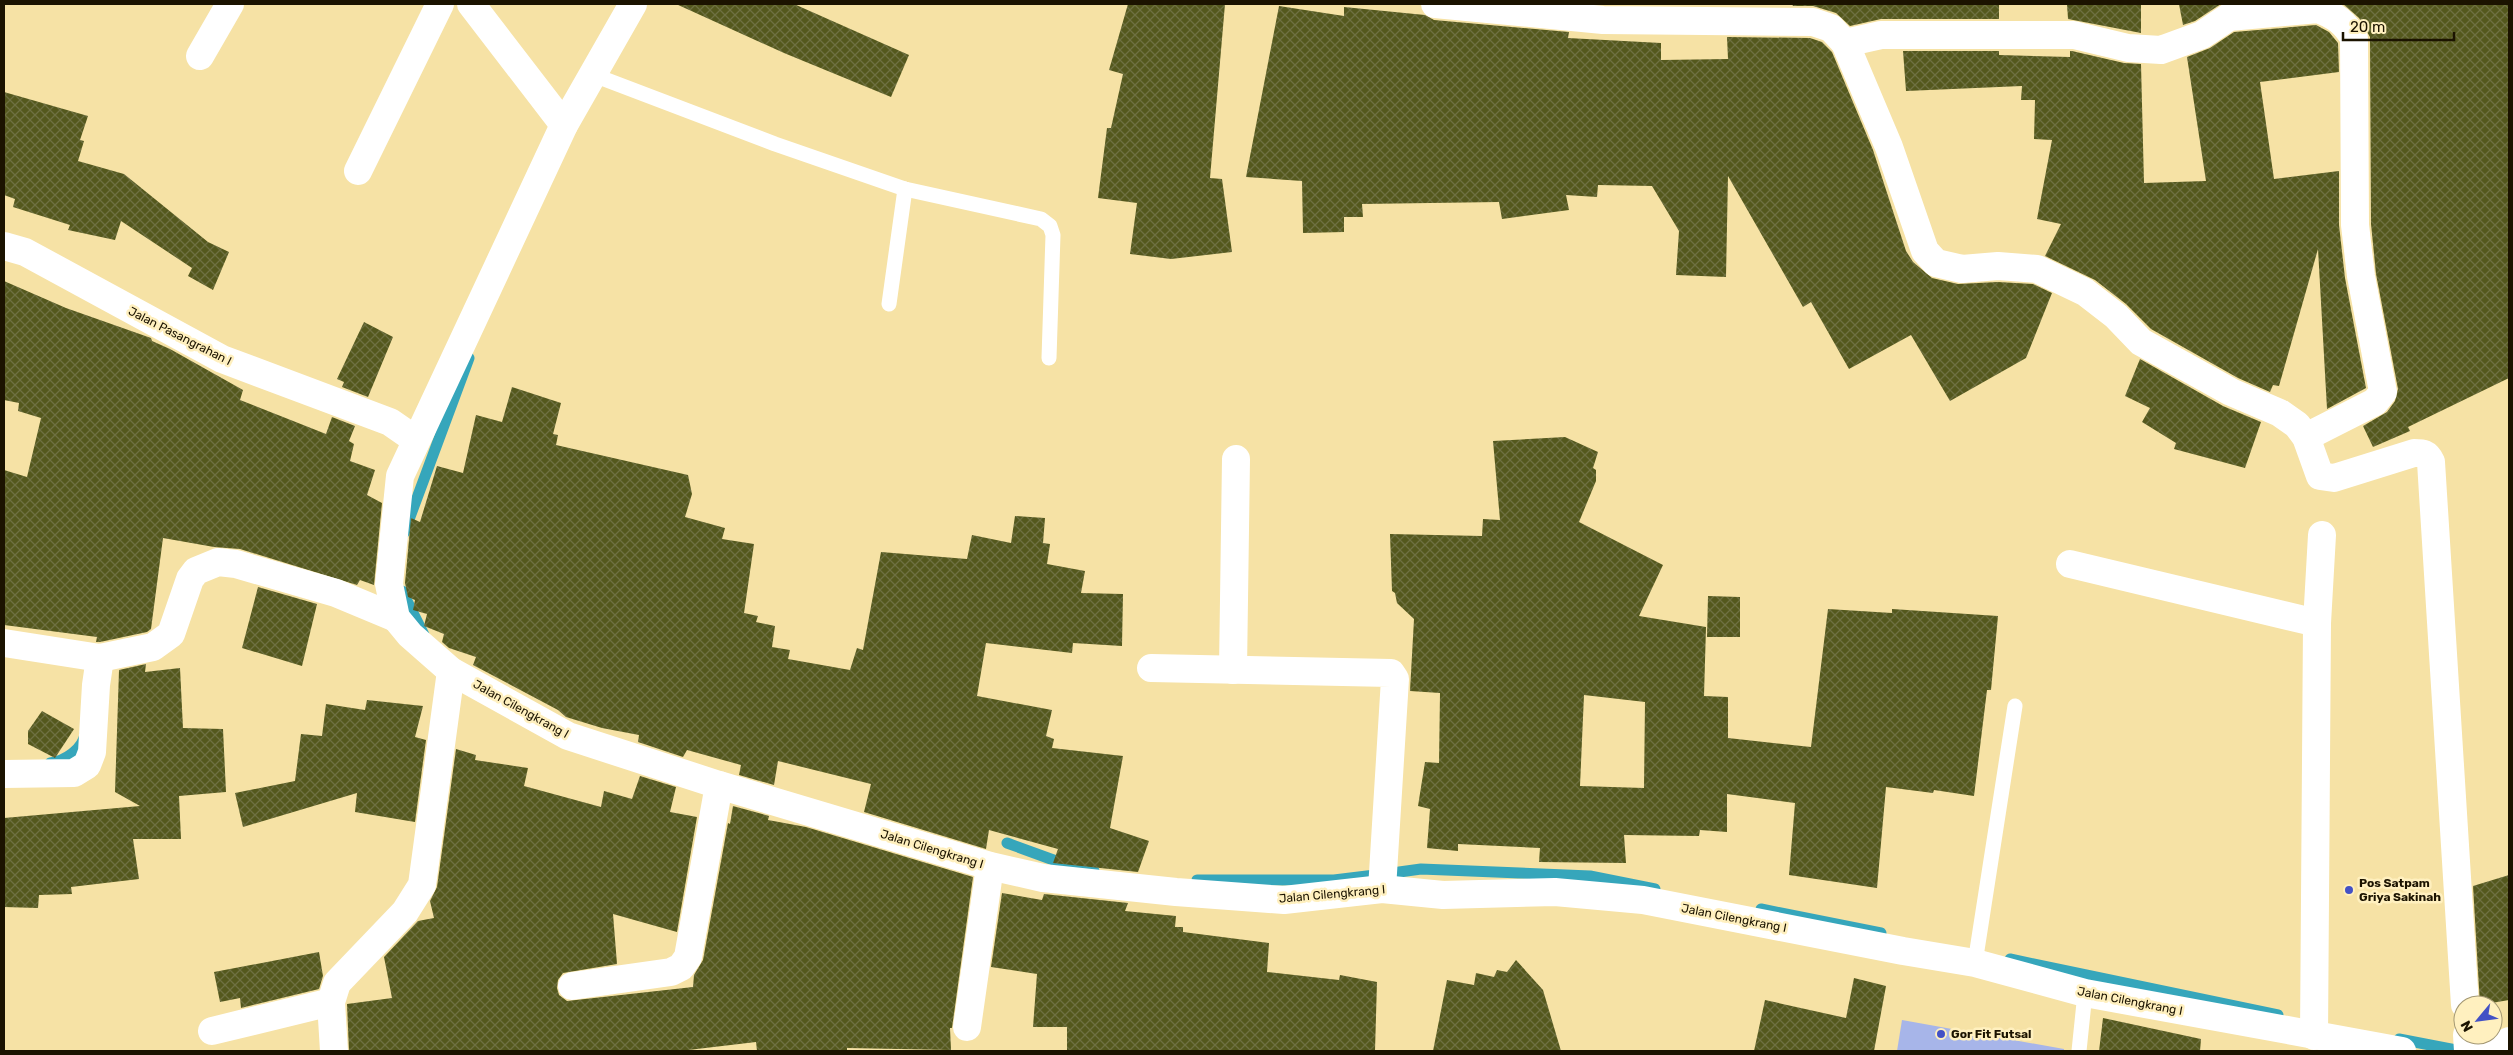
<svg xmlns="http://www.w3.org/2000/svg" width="2513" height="1055" viewBox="0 0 2513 1055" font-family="Rubik,sans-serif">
  <defs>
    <pattern id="building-cross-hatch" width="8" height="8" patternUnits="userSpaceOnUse" patternTransform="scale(1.25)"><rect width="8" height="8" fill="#54581d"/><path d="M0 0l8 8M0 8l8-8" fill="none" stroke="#6e7042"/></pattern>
  </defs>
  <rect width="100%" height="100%" fill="#f6e2a5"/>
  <path fill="#a7b5e9" d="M 1902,1020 L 2064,1049 L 2064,1051 L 1897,1051 Z"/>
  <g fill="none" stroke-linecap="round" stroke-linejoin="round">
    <g stroke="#36a6bb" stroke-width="11">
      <path d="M 404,533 L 469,358"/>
      <path d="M 402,591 L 424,635"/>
      <path d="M 50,763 C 65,761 83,749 85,734"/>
      <path d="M 1007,843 L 1070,866 L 1094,871"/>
      <path d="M 1392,873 L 1421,869 L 1590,876 L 1655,889"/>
      <path d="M 1197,880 L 1334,880 L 1375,875"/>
      <path d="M 1761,909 L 1881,933"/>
      <path d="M 2010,959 L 2278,1015"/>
      <path d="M 2399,1039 L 2456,1050 L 2466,1048"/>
    </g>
  </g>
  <g fill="url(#building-cross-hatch)" fill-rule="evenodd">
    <path d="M 676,4 L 794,4 L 909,55 L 891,97 L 784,53 Z"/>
    <path d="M 1128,4 L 1225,4 L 1210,178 L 1222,179 L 1232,252 L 1171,259 L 1130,254 L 1137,203 L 1098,198 L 1107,128 L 1111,128 L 1123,74 L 1109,70 Z"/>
    <path d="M 1792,4 L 1999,4 L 1999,19 L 1881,19 L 1850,26 L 1836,13 L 1813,6 L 1793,6 Z"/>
    <path d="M 2067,4 L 2141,4 L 2141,33 L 2068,19 Z"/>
    <path d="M 2179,4 L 2221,4 L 2195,21 L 2183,25 Z"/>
    <path d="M 2343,4 L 2509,4 L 2509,378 L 2408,427 L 2410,431 L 2373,447 L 2363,426 L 2387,412 L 2395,401 L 2398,389 L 2376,274 L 2371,224 L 2370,37 L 2359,18 Z"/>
    <path d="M 1279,6 L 1344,16 L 1344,7 L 1425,15 L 1434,20 L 1569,32 L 1568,38 L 1661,43 L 1661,60 L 1728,59 L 1727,37 L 1810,38 L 1822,42 L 1832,52 L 1873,150 L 1906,251 L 1913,262 L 1932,278 L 1958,284 L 1998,282 L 2033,284 L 2052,293 L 2026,358 L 1950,401 L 1911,335 L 1849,369 L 1811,302 L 1803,307 L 1728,176 L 1726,277 L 1676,275 L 1679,231 L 1652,186 L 1598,185 L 1597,197 L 1566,195 L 1569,210 L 1502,219 L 1499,202 L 1362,204 L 1363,217 L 1344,217 L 1344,232 L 1303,233 L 1302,181 L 1246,177 Z"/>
    <path d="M 2316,25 L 2329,32 L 2338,43 L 2339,72 L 2260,82 L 2274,179 L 2339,171 L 2339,225 L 2345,278 L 2366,388 L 2327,409 L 2318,249 L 2279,386 L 2273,385 L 2270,392 L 2238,378 L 2151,329 L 2126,304 L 2095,280 L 2045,256 L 2061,224 L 2037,219 L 2052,140 L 2034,139 L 2035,100 L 2021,100 L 2022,86 L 1906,91 L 1903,51 L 1999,51 L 1999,55 L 2070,57 L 2070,51 L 2072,51 L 2124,63 L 2141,64 L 2144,183 L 2206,181 L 2187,57 L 2210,48 L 2234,32 Z"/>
    <path d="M 4,92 L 88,116 L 80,140 L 84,141 L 78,161 L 124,174 L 208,242 L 229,252 L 213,290 L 188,276 L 192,268 L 121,221 L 115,240 L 68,230 L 70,225 L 13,207 L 15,199 L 4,195 Z"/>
    <path d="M 4,281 L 66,308 L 151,338 L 152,341 L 170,349 L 243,390 L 240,400 L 326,434 L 332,417 L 355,426 L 349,441 L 354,444 L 350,461 L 375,470 L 367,495 L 382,503 L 374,585 L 360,580 L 357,585 L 240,549 L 214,547 L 163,538 L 151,629 L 147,632 L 100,642 L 96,642 L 97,637 L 4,625 L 4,470 L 27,477 L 41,418 L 18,411 L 19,403 L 4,400 Z"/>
    <path d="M 364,322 L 393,337 L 368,397 L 342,387 L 344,382 L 337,379 Z"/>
    <path d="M 2140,359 L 2223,406 L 2261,422 L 2245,468 L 2174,449 L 2176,443 L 2142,422 L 2150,408 L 2125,396 Z"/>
    <path d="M 512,387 L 561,403 L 553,434 L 558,435 L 556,445 L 688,475 L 692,494 L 685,517 L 725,528 L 722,539 L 754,544 L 744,613 L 758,616 L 756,622 L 775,626 L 772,647 L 790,650 L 788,659 L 850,670 L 857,648 L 863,650 L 881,552 L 967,559 L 972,535 L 1011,543 L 1015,516 L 1045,518 L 1043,543 L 1050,544 L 1047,564 L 1085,571 L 1081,593 L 1123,594 L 1122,646 L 1073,643 L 1072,653 L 986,643 L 977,696 L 1052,710 L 1046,736 L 1054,739 L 1052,748 L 1123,756 L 1110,828 L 1149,841 L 1138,872 L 1053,863 L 1058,849 L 989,830 L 986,849 L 864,812 L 871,784 L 778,761 L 774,785 L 739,775 L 741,765 L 687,750 L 683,757 L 638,742 L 639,735 L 602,728 L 566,717 L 558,710 L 473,665 L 476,657 L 449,648 L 442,642 L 444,634 L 424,626 L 427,614 L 413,610 L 415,600 L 408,597 L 405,583 L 411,518 L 420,522 L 437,466 L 463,473 L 476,415 L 502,422 Z"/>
    <path d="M 1565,437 L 1598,452 L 1593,468 L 1596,470 L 1596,481 L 1579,522 L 1663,565 L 1639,616 L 1706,627 L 1704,696 L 1728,697 L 1728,738 L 1811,747 L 1828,609 L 1892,613 L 1892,609 L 1998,616 L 1991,690 L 1987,690 L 1974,796 L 1934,790 L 1933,793 L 1886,787 L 1877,888 L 1789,875 L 1795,803 L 1727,794 L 1727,832 L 1700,830 L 1699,836 L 1624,835 L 1626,863 L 1539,862 L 1540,848 L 1458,844 L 1458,851 L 1427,848 L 1430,809 L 1418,806 L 1425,762 L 1439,763 L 1440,693 L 1410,691 L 1414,619 L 1397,603 L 1395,593 L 1392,591 L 1390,534 L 1482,536 L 1483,519 L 1500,520 L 1493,441 ZM 1584,695 L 1645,702 L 1644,788 L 1580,786 Z"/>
    <path d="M 258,587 L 317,604 L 302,666 L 242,648 Z"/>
    <path d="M 1708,596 L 1740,597 L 1740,637 L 1707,637 Z"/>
    <path d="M 146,664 L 145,672 L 180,668 L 183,728 L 223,729 L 226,792 L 179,796 L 181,839 L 133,839 L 139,879 L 71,887 L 72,894 L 39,895 L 38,908 L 4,907 L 4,818 L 140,806 L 115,792 L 119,670 Z"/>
    <path d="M 367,700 L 423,706 L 415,737 L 426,740 L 415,822 L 355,812 L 357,793 L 243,827 L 235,793 L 295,781 L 301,734 L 322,736 L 326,704 L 365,710 Z"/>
    <path d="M 42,711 L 74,729 L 55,758 L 28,744 L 28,731 Z"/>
    <path d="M 456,749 L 476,755 L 475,760 L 528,768 L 524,786 L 601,807 L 604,791 L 632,799 L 640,776 L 676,787 L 670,812 L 697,817 L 677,932 L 613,914 L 617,964 L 563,973 L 558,980 L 557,988 L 559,995 L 567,1001 L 693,987 L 694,975 L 703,960 L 728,823 L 730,824 L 733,806 L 769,816 L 768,820 L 806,827 L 973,877 L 952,1028 L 950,1028 L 951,1050 L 847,1048 L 847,1051 L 757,1051 L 756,1042 L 680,1051 L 349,1051 L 347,1004 L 392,998 L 384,957 L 418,921 L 434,918 L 430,901 L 437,887 Z"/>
    <path d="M 2509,875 L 2509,1000 L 2480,1005 L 2473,886 Z"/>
    <path d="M 1002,893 L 1042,900 L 1044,894 L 1128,903 L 1125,911 L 1176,916 L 1175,927 L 1183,927 L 1183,932 L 1269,943 L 1267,972 L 1339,980 L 1340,975 L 1377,982 L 1375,1051 L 1067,1051 L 1067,1027 L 1033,1027 L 1037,974 L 991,967 Z"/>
    <path d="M 319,952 L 323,976 L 319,989 L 241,1008 L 240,998 L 220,1002 L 214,972 Z"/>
    <path d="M 1516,960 L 1543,990 L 1561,1051 L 1433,1051 L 1447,980 L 1474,985 L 1476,973 L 1494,977 L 1497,970 L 1507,972 Z"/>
    <path d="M 1854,978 L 1886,986 L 1874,1051 L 1754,1051 L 1765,1000 L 1846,1018 Z"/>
    <path d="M 2103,1018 L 2201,1039 L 2200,1051 L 2099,1051 Z"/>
  </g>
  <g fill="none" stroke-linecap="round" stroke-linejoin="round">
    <g stroke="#fff" stroke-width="15">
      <path d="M 591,74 L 775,144 L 905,189 L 1041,219 L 1050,226 L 1053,235 L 1049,358"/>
      <path d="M 889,304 L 905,189"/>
      <path d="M 1975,963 L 2015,706"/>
      <path d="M 2079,1051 L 2085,993"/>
    </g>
    <g stroke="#fff" stroke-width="28">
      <path d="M 471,4 L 564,125"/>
      <path d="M 633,4 L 564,125 L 400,476 L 389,584 L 396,618 L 410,635 L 451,671 L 568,736 L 719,785 L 990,866 L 1043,878 L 1176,892 L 1284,900 L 1382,889 L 1443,895 L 1555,892 L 1643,900 L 1903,951 L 1975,963 L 2085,993 L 2402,1051"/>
      <path d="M 1435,4 L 1603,20 L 1813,22 L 1831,28 L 1845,43 L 1889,147 L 1925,251 L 1936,263 L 1962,269 L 1998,266 L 2037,269 L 2085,292 L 2116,316 L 2141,342 L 2231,392 L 2280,413 L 2297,425 L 2306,437 L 2320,476 L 2334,478 L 2414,453 C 2423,453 2427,453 2431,462 L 2465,1005"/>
      <path d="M 1845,43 L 1881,35 L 2074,35 L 2128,48 L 2161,50 L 2202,35 L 2229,17 L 2318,9 C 2335,15 2345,23 2354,38 L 2355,225 L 2361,276 L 2383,392 L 2375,402 L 2306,437"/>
      <path d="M 200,56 L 230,4"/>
      <path d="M 358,171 L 440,4"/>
      <path d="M 4,246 L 25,252 L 222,359 L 390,422 L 416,440"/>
      <path d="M 2070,564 L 2317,623"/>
      <path d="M 4,643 L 100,658 L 153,647 L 171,634 L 190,579 L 196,571 L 218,562 L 236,564 L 336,593 L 396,618"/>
      <path d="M 1151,668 L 1391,673 L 1395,679 L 1382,889"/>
      <path d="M 1233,670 L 1236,459"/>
      <path d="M 4,774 L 74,773 L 87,765 L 92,752 L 96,685 L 100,658"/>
      <path d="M 572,986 L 671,972 L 681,967 L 688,957 L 719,785"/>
      <path d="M 967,1027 L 990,866"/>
      <path d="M 212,1031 L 331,1002"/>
      <path d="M 2467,1035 L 2468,1051"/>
      <path d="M 2314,1036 L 2317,623 L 2322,535"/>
      <path d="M 334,1051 L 331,1002 L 337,983 L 405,912 L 422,885 L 451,671"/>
      <path d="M 2491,1051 L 2509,1041"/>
    </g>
  </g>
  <g fill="#4351c5" stroke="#fff0bf" stroke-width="2">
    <circle cx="2349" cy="890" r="5"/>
    <circle cx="1941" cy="1034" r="5"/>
  </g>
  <g text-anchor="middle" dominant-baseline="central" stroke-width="5" stroke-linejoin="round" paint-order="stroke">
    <g font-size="12" fill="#1b1300" stroke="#fff0bf">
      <text transform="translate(180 336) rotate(27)">Jalan Pasangrahan I</text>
      <text transform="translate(521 709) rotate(29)">Jalan Cilengkrang I</text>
      <text transform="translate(932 849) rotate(17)">Jalan Cilengkrang I</text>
      <text transform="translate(1332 894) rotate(-5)">Jalan Cilengkrang I</text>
      <text transform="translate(1734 918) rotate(11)">Jalan Cilengkrang I</text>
      <text transform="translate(2130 1001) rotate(11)">Jalan Cilengkrang I</text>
    </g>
    <g font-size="12" font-weight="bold" fill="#1b1300" stroke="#fff0bf" text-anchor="start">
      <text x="2359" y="883">Pos Satpam<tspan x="2359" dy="14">Griya Sakinah</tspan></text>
      <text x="1951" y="1034">Gor Fit Futsal</text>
    </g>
  </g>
  <rect width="2513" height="1055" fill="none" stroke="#1b1300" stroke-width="10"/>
  <g transform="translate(2478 1020) rotate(241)"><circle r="24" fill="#fff0bf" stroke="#a49873"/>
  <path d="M0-4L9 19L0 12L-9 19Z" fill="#4351c5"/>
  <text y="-8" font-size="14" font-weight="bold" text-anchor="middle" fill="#1b1300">N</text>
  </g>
  <path d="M2343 32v8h111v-8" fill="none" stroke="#1b1300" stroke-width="2.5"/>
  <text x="2350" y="32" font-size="15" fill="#1b1300" stroke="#fff0bf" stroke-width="4" paint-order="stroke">20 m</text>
</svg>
